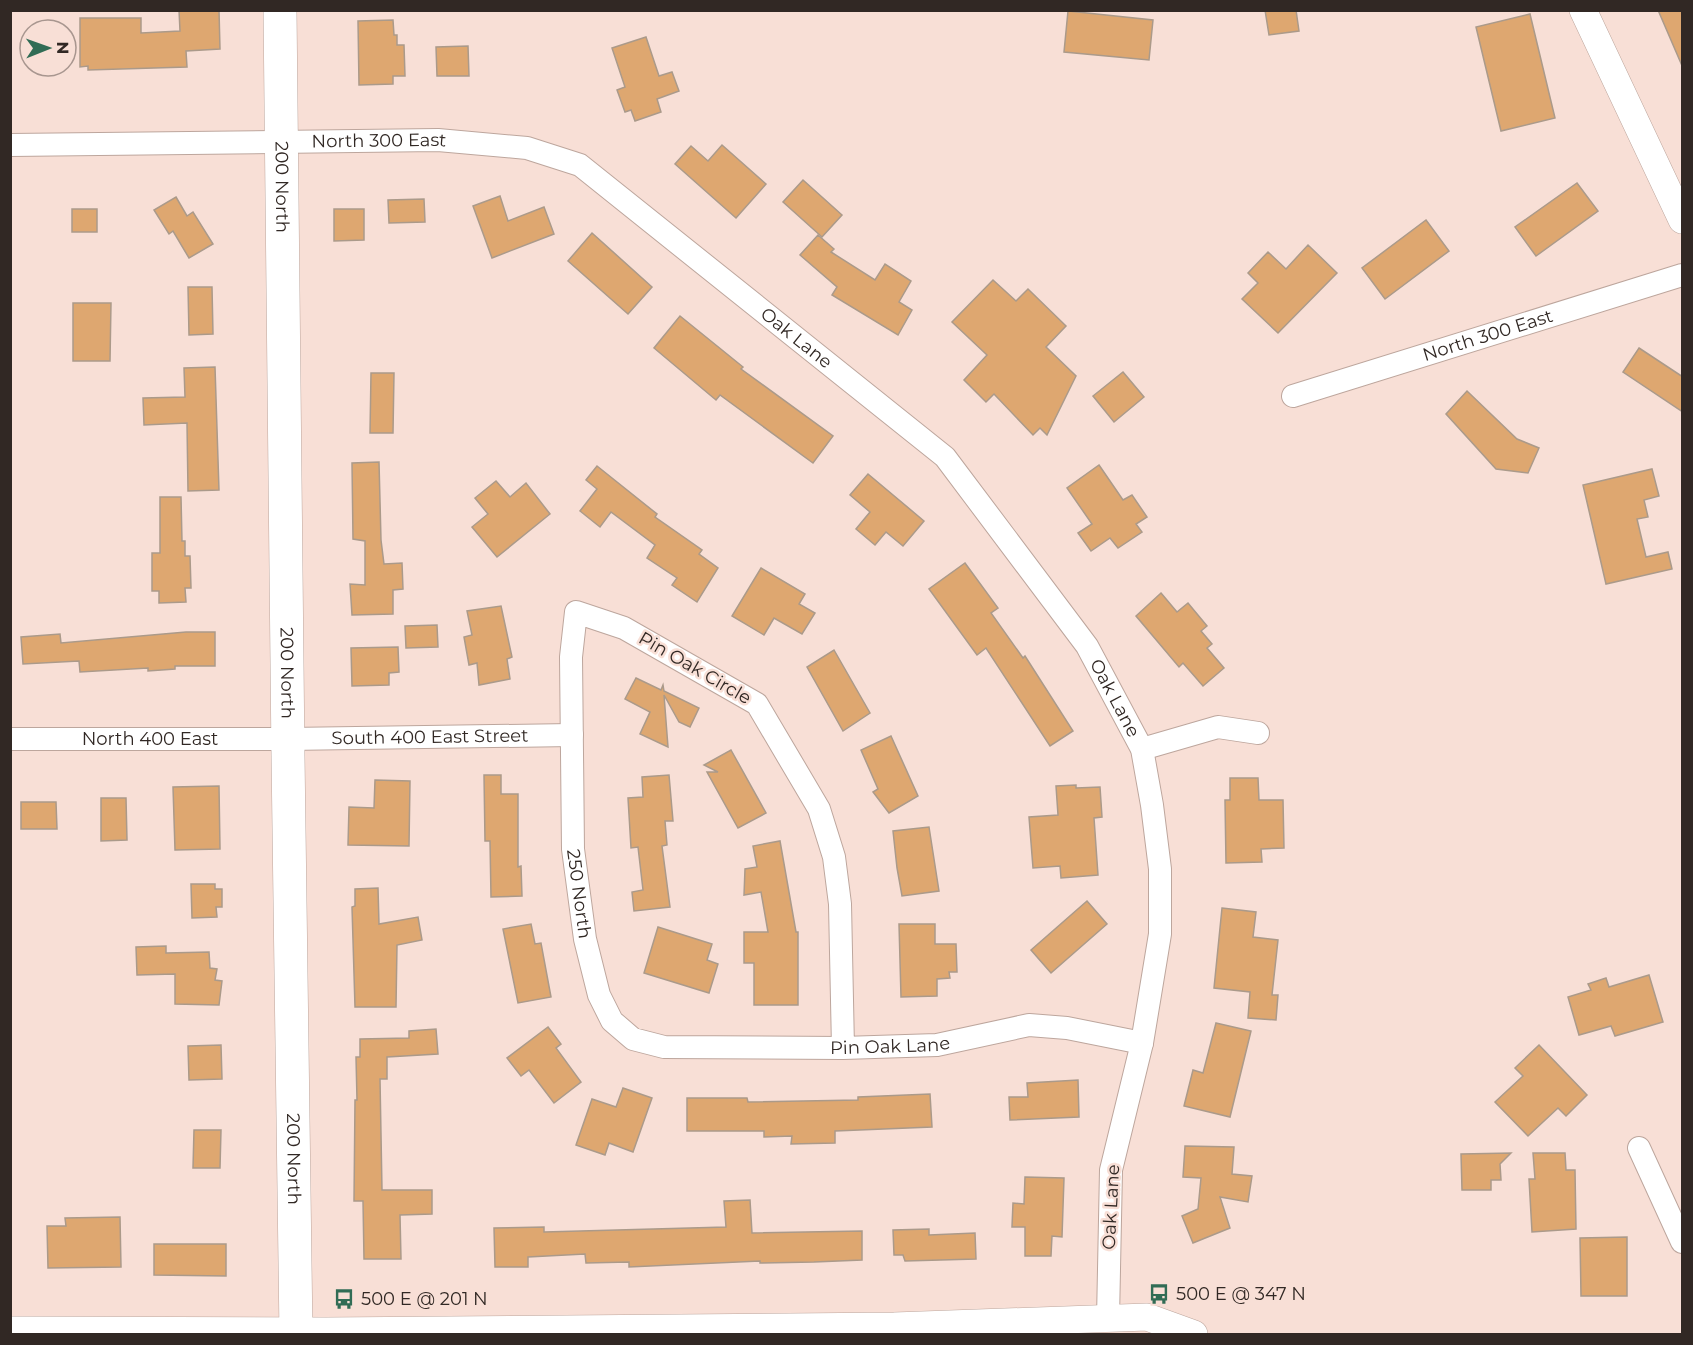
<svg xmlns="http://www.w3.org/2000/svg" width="1693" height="1345" viewBox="0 0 1693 1345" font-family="Montserrat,sans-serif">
  <rect width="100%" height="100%" fill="#f8dfd6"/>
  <g fill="#dea770" stroke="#ab9a8a" stroke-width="1.5">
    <path d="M 179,10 L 219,10 L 220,49 L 186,51 L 187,67 L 88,70 L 88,66 L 80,67 L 80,18 L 141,18 L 141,33 L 180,31 Z"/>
    <path d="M 1265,10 L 1296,10 L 1299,31 L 1269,35 Z"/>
    <path d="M 1658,10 L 1683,10 L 1683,68 Z"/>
    <path d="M 1068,11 L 1153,20 L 1149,60 L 1064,52 Z"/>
    <path d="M 1530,14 L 1555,118 L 1501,131 L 1476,27 Z"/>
    <path d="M 393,20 L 394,35 L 397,35 L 397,45 L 404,45 L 405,76 L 393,76 L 393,84 L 359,85 L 358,21 Z"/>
    <path d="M 646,37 L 659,76 L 672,72 L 679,91 L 657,99 L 661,112 L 635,121 L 631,110 L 625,112 L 617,90 L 625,87 L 612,48 Z"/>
    <path d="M 468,46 L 469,76 L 437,76 L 436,47 Z"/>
    <path d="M 722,145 L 766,184 L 736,218 L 675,164 L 691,146 L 708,161 Z"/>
    <path d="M 803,180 L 842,215 L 822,237 L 783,202 Z"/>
    <path d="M 1577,183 L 1598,211 L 1536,256 L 1515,227 Z"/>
    <path d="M 500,196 L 508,221 L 544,207 L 554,234 L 492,258 L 473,206 Z"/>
    <path d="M 176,197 L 187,216 L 193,212 L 213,244 L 189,258 L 173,231 L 169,234 L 154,210 Z"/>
    <path d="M 424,199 L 425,222 L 389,223 L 388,200 Z"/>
    <rect x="72" y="209" width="25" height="23"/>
    <path d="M 334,209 L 364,209 L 364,240 L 334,241 Z"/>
    <path d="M 1426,220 L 1449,251 L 1385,299 L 1362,268 Z"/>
    <path d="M 592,233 L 652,287 L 628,314 L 568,261 Z"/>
    <path d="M 818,235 L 834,249 L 831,252 L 875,280 L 885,264 L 911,281 L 899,302 L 912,310 L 898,335 L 832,295 L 837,287 L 800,255 Z"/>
    <path d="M 1308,245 L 1337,273 L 1278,333 L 1242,299 L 1258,283 L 1248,273 L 1268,252 L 1286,269 Z"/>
    <path d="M 993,280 L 1016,301 L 1028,289 L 1066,326 L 1046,347 L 1076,376 L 1047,435 L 1040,428 L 1033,435 L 994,394 L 986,402 L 964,380 L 987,355 L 952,322 Z"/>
    <path d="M 188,287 L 212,287 L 213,334 L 189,335 Z"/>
    <path d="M 73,303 L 111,303 L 110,361 L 73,361 Z"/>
    <path d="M 680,316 L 743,367 L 741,369 L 833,436 L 813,463 L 720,395 L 716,400 L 654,348 Z"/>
    <path d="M 1639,348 L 1683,377 L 1683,412 L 1623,372 Z"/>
    <path d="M 215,367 L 219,490 L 188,491 L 187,423 L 144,425 L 143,398 L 185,397 L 184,368 Z"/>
    <path d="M 1123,372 L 1144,397 L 1114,422 L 1093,396 Z"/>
    <path d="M 371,373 L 394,373 L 393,433 L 370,433 Z"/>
    <path d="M 1467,391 L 1517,439 L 1539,448 L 1528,473 L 1496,469 L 1446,414 Z"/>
    <path d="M 379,462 L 381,540 L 384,564 L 402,563 L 403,589 L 393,590 L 393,614 L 352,615 L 350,584 L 365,585 L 365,541 L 353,539 L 352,463 Z"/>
    <path d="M 1099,465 L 1123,500 L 1132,495 L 1147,517 L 1136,524 L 1142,532 L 1118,548 L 1110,538 L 1091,551 L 1078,533 L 1092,524 L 1067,488 Z"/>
    <path d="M 597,466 L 657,514 L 655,517 L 702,550 L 699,554 L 718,568 L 697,602 L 672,585 L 677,578 L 647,558 L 655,545 L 611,512 L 600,527 L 580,511 L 597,489 L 586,480 Z"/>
    <path d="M 1652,469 L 1659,496 L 1644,500 L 1648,517 L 1637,519 L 1646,557 L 1668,552 L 1672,569 L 1606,584 L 1583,485 Z"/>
    <path d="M 868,474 L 924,521 L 903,546 L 886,532 L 875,545 L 856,529 L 870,512 L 850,495 Z"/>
    <path d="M 496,481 L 510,497 L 526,483 L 550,514 L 497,557 L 472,527 L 488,514 L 475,498 Z"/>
    <path d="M 160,497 L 181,497 L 182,541 L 185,541 L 185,556 L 190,556 L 191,588 L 185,588 L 186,602 L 159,603 L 159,591 L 152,591 L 152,553 L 160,553 Z"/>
    <path d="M 965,563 L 998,608 L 991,613 L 1023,658 L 1025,656 L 1073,731 L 1050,746 L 986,648 L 977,655 L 929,589 Z"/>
    <path d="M 761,568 L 805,594 L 799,604 L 815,613 L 802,634 L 774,618 L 764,635 L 732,616 Z"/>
    <path d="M 1161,593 L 1177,612 L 1188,603 L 1207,626 L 1201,631 L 1212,644 L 1207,648 L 1224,668 L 1203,686 L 1183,663 L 1179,667 L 1136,616 Z"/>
    <path d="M 501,606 L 512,657 L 507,659 L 510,679 L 479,685 L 477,663 L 469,665 L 464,637 L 472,635 L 467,611 Z"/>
    <path d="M 437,625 L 438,647 L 406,648 L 405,626 Z"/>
    <path d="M 186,632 L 215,632 L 215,666 L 175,666 L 175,669 L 148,671 L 148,668 L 80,672 L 79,661 L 23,664 L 21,637 L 60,634 L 61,643 Z"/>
    <path d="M 398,647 L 399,672 L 389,673 L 389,685 L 352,686 L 351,648 Z"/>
    <path d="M 834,650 L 870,713 L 843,731 L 807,667 Z"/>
    <path d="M 636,678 L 661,690 L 663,685 L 664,691 L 699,708 L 690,727 L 679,722 L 664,695 L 668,747 L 640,734 L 650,712 L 625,699 Z"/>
    <path d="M 891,736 L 918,796 L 889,813 L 873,792 L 878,789 L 861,750 Z"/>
    <path d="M 731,750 L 766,813 L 738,828 L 707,772 L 718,772 L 704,765 Z"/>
    <path d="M 484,775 L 501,775 L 501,794 L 518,794 L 518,867 L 521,866 L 522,896 L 491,897 L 490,841 L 485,841 Z"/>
    <path d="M 669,775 L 673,821 L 665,821 L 667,845 L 662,846 L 670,907 L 634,911 L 632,892 L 643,890 L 638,847 L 631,848 L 628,798 L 643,797 L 642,777 Z"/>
    <path d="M 1230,778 L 1258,778 L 1259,800 L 1283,800 L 1284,848 L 1261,849 L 1262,862 L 1226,863 L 1225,800 L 1230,800 Z"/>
    <path d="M 375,780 L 410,781 L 409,846 L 348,845 L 349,807 L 374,808 Z"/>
    <path d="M 1076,785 L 1076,788 L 1100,787 L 1102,817 L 1094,818 L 1098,875 L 1061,878 L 1060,866 L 1033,868 L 1029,817 L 1058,815 L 1056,786 Z"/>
    <path d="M 219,786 L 220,849 L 175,850 L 173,787 Z"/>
    <path d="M 101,798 L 126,798 L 127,840 L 101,841 Z"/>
    <path d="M 21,802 L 56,802 L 57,829 L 21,829 Z"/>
    <path d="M 929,827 L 939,891 L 902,896 L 897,868 L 893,831 Z"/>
    <path d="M 780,841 L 796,932 L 798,932 L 798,1005 L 754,1005 L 754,963 L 744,963 L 744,932 L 768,932 L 761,892 L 744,895 L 745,869 L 757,867 L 753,846 Z"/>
    <path d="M 191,884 L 215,884 L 215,889 L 222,889 L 222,907 L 216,907 L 217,917 L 192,918 Z"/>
    <path d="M 378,888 L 379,924 L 418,917 L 422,940 L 397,945 L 396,1007 L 355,1007 L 352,907 L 355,906 L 355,889 Z"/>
    <path d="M 1087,901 L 1107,924 L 1051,973 L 1031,950 Z"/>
    <path d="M 1222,908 L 1256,912 L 1253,937 L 1278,940 L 1272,995 L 1278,995 L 1276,1020 L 1248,1018 L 1250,992 L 1214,988 Z"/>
    <path d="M 531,924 L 535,944 L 541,943 L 551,997 L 518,1003 L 503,929 Z"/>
    <path d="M 899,924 L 935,924 L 935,944 L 956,944 L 957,972 L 949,972 L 950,978 L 937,979 L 937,996 L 901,997 Z"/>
    <path d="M 658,927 L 712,944 L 707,960 L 718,964 L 709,993 L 644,973 Z"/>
    <path d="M 166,946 L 166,953 L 209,952 L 210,968 L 217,969 L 215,980 L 222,981 L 219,1005 L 175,1004 L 175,974 L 137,975 L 136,947 Z"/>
    <path d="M 1649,975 L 1663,1022 L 1615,1036 L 1611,1026 L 1579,1035 L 1568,997 L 1591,990 L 1588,984 L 1606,978 L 1609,987 Z"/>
    <path d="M 1216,1023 L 1251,1031 L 1230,1117 L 1184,1106 L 1193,1070 L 1203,1073 Z"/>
    <path d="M 548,1027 L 561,1044 L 556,1048 L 581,1082 L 554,1103 L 529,1070 L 521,1076 L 507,1058 Z"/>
    <path d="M 436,1029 L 438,1054 L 387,1057 L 387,1079 L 380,1079 L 382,1190 L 432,1190 L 432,1214 L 400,1215 L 401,1259 L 364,1259 L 363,1201 L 354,1201 L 355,1100 L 357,1100 L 356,1057 L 360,1057 L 360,1039 L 409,1038 L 409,1031 Z"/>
    <path d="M 221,1045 L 222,1079 L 189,1080 L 188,1046 Z"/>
    <path d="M 1539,1045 L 1587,1095 L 1566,1116 L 1558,1108 L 1528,1136 L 1495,1102 L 1523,1076 L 1515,1068 Z"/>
    <path d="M 1078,1080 L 1079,1117 L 1010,1120 L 1009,1097 L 1028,1097 L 1027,1083 Z"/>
    <path d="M 623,1088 L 652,1098 L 633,1152 L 609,1143 L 605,1155 L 576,1145 L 592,1099 L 616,1107 Z"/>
    <path d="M 930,1094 L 932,1127 L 835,1131 L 835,1143 L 791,1144 L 792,1136 L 764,1137 L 764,1131 L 687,1131 L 687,1098 L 747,1098 L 748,1102 L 858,1100 L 858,1097 Z"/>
    <path d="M 194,1130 L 221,1130 L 220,1168 L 193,1168 Z"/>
    <path d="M 1185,1146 L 1234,1147 L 1232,1174 L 1252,1176 L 1248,1202 L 1220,1197 L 1230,1228 L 1193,1243 L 1182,1216 L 1198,1209 L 1201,1178 L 1183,1177 Z"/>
    <path d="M 1511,1153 L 1500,1164 L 1501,1180 L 1491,1180 L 1491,1190 L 1462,1190 L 1461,1154 Z"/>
    <path d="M 1533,1153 L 1565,1153 L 1566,1170 L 1575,1170 L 1576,1229 L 1532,1232 L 1529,1179 L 1535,1179 Z"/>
    <path d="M 1025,1177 L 1064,1178 L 1062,1237 L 1052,1236 L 1051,1256 L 1025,1256 L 1025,1227 L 1012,1227 L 1013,1203 L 1024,1204 Z"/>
    <path d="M 750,1200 L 752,1233 L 862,1231 L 862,1260 L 814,1262 L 760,1263 L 760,1261 L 629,1267 L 629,1262 L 586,1263 L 585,1254 L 528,1257 L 528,1267 L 495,1267 L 494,1228 L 544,1227 L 544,1232 L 726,1227 L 724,1201 Z"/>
    <path d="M 120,1217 L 121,1267 L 48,1268 L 47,1226 L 66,1226 L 65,1218 Z"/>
    <path d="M 929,1229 L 929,1235 L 975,1233 L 976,1259 L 905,1261 L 903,1255 L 894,1255 L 893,1230 Z"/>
    <path d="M 1627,1237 L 1627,1296 L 1581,1296 L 1580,1238 Z"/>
    <path d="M 154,1244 L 226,1244 L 226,1276 L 154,1275 Z"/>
  </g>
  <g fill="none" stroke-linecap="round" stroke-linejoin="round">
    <g stroke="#bda69d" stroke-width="24">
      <g id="minor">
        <path id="s1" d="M 10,145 L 438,140 L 527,148 L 580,165 L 945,457 L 1087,646 L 1142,749 L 1152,805 L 1160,869 L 1160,934 L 1142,1043 L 1111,1170 L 1108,1319"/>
        <path id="s2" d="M 1293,396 L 1682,275"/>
        <path id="s3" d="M 10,739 L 288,739 L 572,735"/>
        <path d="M 1142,749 L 1218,727 L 1258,733"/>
        <path id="s4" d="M 843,1048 L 840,904 L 834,857 L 819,809 L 757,704 L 624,628 L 576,612 L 571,657 L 573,849 L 585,939 L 599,995 L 612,1021 L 633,1039 L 664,1047 L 843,1048 L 937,1045 L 1029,1025 L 1067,1028 L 1142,1043"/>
        <path d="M 1639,1148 L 1682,1242"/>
      </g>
    </g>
    <g stroke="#bda69d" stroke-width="28">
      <g id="tertiary">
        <path d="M 1583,10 L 1682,220"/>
        <path d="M 10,1330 L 326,1331 L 894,1326 L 1147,1317 L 1194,1334"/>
      </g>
    </g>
    <g stroke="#bda69d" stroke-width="34">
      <g id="primary">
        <path id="s5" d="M 280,10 L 288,756 L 296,1334"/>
      </g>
    </g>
    <use href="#minor" stroke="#fff" stroke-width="22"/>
    <use href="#tertiary" stroke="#fff" stroke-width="27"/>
    <use href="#primary" stroke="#fff" stroke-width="33"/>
  </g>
  <defs>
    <g id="bus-bare" transform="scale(1.62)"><path d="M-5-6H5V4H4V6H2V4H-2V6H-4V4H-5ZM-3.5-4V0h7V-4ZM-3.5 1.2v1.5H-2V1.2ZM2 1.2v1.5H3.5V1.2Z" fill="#316c55" stroke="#f8dfd6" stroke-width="2.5" paint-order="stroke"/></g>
  </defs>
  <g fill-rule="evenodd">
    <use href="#bus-bare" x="1159" y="1294"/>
    <use href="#bus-bare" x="344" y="1299"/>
  </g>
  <g text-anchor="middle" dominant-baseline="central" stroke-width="5" stroke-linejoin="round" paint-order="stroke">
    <g font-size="18" fill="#312824" stroke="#f8dfd6">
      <text stroke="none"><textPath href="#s1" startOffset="369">North 300 East</textPath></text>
      <text stroke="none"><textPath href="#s5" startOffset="177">200 North</textPath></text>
      <text stroke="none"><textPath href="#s2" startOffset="204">North 300 East</textPath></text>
      <text stroke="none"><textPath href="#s1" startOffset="850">Oak Lane</textPath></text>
      <text transform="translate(695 668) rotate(30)">Pin Oak Circle</text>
      <text stroke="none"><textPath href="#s5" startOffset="663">200 North</textPath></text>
      <text stroke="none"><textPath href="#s1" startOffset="1336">Oak Lane</textPath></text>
      <text stroke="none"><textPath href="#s3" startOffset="420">South 400 East Street</textPath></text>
      <text stroke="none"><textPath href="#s3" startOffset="140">North 400 East</textPath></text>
      <text stroke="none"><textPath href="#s4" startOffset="850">250 North</textPath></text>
      <text stroke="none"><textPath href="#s4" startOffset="1268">Pin Oak Lane</textPath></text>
      <text stroke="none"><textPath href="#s5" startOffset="1149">200 North</textPath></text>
      <text transform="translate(1111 1207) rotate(-87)">Oak Lane</text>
    </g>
    <g font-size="18" fill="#312824" stroke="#f8dfd6" text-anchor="start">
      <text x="1176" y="1294">500 E @ 347 N</text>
      <text x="361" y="1299">500 E @ 201 N</text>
    </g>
  </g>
  <rect width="1693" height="1345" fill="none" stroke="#312824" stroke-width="24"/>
  <g transform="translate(48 48) rotate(89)"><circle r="28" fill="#f8dfd6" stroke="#a8968f" stroke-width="1.5"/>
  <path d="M0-4.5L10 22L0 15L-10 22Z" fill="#316c55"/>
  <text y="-9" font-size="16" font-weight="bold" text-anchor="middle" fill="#312824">N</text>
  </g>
</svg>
